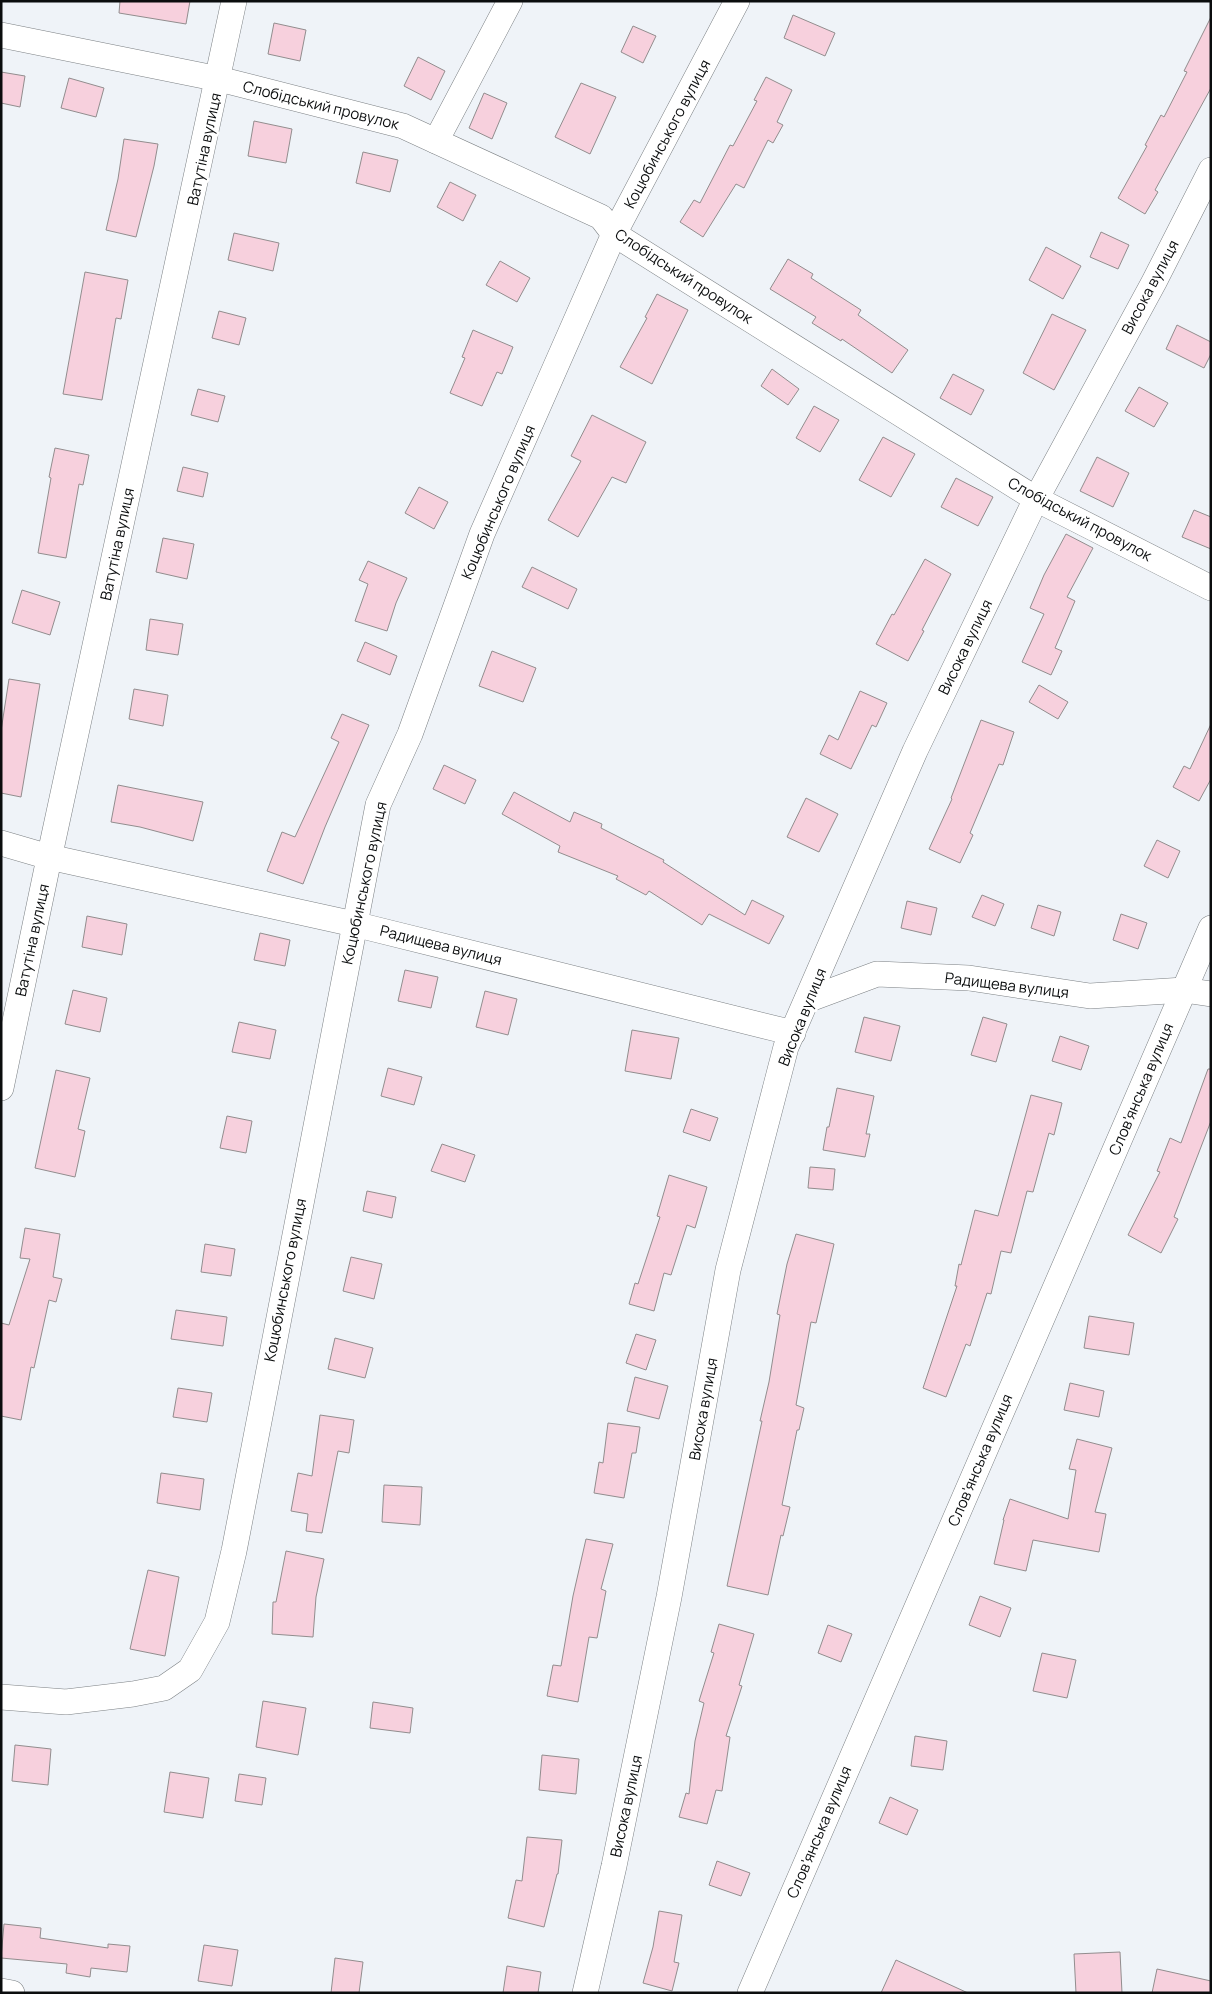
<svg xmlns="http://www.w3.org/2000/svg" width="1212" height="1994" viewBox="0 0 1212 1994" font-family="Manrope,sans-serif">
  <rect width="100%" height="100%" fill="#eff3f8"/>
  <g fill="#f7d0dd" stroke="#928d8e">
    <path d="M 120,1 L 190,1 L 186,24 L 119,13 Z"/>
    <path d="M 793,15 L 835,33 L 825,56 L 784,38 Z"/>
    <path d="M 1211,17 L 1211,88 L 1155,190 L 1158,192 L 1145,214 L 1118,198 L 1147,146 L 1145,145 L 1161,115 L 1164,117 L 1187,72 L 1184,71 Z"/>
    <path d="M 274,23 L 306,30 L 300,61 L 268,54 Z"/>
    <path d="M 633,26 L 656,36 L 643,63 L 621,52 Z"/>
    <path d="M 418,57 L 445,71 L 431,100 L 404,86 Z"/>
    <path d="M 1,72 L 25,76 L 20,107 L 1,103 Z"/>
    <path d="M 766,77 L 792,90 L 777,122 L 783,125 L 773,143 L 768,140 L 744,188 L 736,184 L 703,237 L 680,222 L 694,200 L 700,203 L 730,145 L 733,146 L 757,101 L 754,100 Z"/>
    <path d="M 69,78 L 104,88 L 96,117 L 61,108 Z"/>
    <path d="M 581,83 L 616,97 L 590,154 L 555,137 Z"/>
    <path d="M 484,93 L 507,103 L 492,139 L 469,128 Z"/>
    <path d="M 254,121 L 292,129 L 286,163 L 248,156 Z"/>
    <path d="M 124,139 L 158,144 L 154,166 L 136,237 L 106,230 L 118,179 Z"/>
    <path d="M 363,152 L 398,160 L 390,192 L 356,183 Z"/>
    <path d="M 450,182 L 476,195 L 463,221 L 437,207 Z"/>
    <path d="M 1101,232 L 1129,245 L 1118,269 L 1090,257 Z"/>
    <path d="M 234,233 L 279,243 L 273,271 L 228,260 Z"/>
    <path d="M 1046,247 L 1081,266 L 1063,299 L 1029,280 Z"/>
    <path d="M 788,259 L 813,274 L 811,278 L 861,310 L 858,315 L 908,350 L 892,373 L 842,339 L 841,341 L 812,323 L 816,317 L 770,289 Z"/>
    <path d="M 500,261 L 530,278 L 517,302 L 486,285 Z"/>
    <path d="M 85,272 L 128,280 L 121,319 L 116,318 L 102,400 L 63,394 Z"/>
    <path d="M 657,294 L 688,310 L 652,384 L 620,367 L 647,318 L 645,317 Z"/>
    <path d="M 219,311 L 246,318 L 239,345 L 212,338 Z"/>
    <path d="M 1052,314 L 1086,330 L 1054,390 L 1023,373 Z"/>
    <path d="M 1177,325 L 1211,342 L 1211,354 L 1204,368 L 1166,349 Z"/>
    <path d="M 473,330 L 513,347 L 502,374 L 497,372 L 482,406 L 450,393 L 465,358 L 462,357 Z"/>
    <path d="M 772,369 L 799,389 L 788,405 L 761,386 Z"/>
    <path d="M 953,374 L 984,390 L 971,415 L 940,398 Z"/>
    <path d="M 1139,387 L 1168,403 L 1154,427 L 1125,411 Z"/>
    <path d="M 198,389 L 225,396 L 218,422 L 191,415 Z"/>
    <path d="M 814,406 L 839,420 L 820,452 L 796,438 Z"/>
    <path d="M 592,415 L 646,442 L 626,483 L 612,477 L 578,537 L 548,520 L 581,461 L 571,456 Z"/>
    <path d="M 883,437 L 915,454 L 891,497 L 859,480 Z"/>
    <path d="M 55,448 L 89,455 L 83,485 L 79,484 L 66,558 L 38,553 L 51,478 L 49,477 Z"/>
    <path d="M 1097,457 L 1129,473 L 1113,507 L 1080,491 Z"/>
    <path d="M 183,467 L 208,473 L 203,497 L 177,491 Z"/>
    <path d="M 956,478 L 993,497 L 978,526 L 941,507 Z"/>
    <path d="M 419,487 L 448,502 L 434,529 L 405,513 Z"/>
    <path d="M 1194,510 L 1211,517 L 1211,549 L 1182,537 Z"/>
    <path d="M 1066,534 L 1093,548 L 1067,597 L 1075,601 L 1055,648 L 1062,651 L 1051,675 L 1022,662 L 1044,614 L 1030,608 L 1044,575 Z"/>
    <path d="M 163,538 L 194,544 L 187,579 L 156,572 Z"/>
    <path d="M 925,559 L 951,574 L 922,630 L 924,631 L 908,661 L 876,644 L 892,614 L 894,615 Z"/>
    <path d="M 368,561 L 407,578 L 396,603 L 387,631 L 355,621 L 368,584 L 359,580 Z"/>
    <path d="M 532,567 L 577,589 L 568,609 L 522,587 Z"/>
    <path d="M 22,590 L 60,602 L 50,635 L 12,623 Z"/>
    <path d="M 150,619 L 183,624 L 178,655 L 146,650 Z"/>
    <path d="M 365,642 L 397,656 L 390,675 L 357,661 Z"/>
    <path d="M 492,651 L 536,668 L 523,702 L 479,686 Z"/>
    <path d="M 9,679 L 40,684 L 21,797 L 1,793 L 1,731 Z"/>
    <path d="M 1039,685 L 1068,702 L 1058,719 L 1029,702 Z"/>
    <path d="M 134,689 L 168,695 L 163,726 L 129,719 Z"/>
    <path d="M 860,691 L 887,703 L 876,727 L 872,725 L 851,769 L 820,754 L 829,735 L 838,740 Z"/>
    <path d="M 342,714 L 369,725 L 325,827 L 303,884 L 267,871 L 282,832 L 295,837 L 339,742 L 331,738 Z"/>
    <path d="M 981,720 L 1014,732 L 1003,765 L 999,764 L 970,833 L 973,835 L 960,863 L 929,849 L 952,799 L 951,798 Z"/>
    <path d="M 1211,724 L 1211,779 L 1199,801 L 1173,787 L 1184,766 L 1190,769 Z"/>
    <path d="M 444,765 L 476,780 L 465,804 L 433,789 Z"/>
    <path d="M 118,785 L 203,802 L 193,841 L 140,827 L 111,822 Z"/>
    <path d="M 514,792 L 570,822 L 574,812 L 602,824 L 601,828 L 664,860 L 663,862 L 745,915 L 752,900 L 784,916 L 769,944 L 709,914 L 702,925 L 649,891 L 646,895 L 616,879 L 618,876 L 558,852 L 560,846 L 502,814 Z"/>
    <path d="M 806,798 L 838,814 L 819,852 L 787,837 Z"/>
    <path d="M 1157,840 L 1180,851 L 1168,878 L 1144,866 Z"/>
    <path d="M 982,895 L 1004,904 L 995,926 L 972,917 Z"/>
    <path d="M 907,901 L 937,908 L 931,935 L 901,928 Z"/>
    <path d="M 1038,905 L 1061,912 L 1054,936 L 1031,928 Z"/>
    <path d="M 1121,914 L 1147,923 L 1138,949 L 1113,940 Z"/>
    <path d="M 87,916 L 127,924 L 122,955 L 82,947 Z"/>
    <path d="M 260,933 L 290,940 L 285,966 L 254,960 Z"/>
    <path d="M 405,970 L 438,977 L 431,1008 L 398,1001 Z"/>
    <path d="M 73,990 L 107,998 L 100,1032 L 65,1024 Z"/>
    <path d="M 485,991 L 517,999 L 508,1035 L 476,1027 Z"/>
    <path d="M 864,1017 L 900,1026 L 891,1061 L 855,1052 Z"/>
    <path d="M 983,1017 L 1007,1024 L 996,1062 L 971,1055 Z"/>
    <path d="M 239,1022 L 276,1030 L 270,1059 L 232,1052 Z"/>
    <path d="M 632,1030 L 679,1038 L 671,1079 L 625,1071 Z"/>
    <path d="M 1060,1036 L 1089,1046 L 1081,1070 L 1052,1061 Z"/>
    <path d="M 388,1068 L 422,1077 L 414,1105 L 381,1096 Z"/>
    <path d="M 1208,1069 L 1211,1069 L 1211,1121 L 1174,1217 L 1178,1219 L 1161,1253 L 1128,1235 L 1160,1172 L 1157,1171 L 1170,1138 L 1181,1143 Z"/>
    <path d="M 56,1070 L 90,1078 L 78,1129 L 85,1131 L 75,1177 L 35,1168 Z"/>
    <path d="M 837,1088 L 874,1096 L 866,1134 L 870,1134 L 865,1157 L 823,1150 L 827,1127 L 829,1127 Z"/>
    <path d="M 1031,1095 L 1062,1103 L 1054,1135 L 1049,1133 L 1033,1192 L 1027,1191 L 1011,1253 L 1001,1251 L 991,1294 L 987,1293 L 970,1346 L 966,1344 L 946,1397 L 923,1388 L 957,1286 L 955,1286 L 959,1264 L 961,1265 L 975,1210 L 998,1216 Z"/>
    <path d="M 691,1109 L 718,1118 L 710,1141 L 683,1132 Z"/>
    <path d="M 227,1116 L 252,1121 L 246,1153 L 220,1148 Z"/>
    <path d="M 442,1144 L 475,1155 L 465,1182 L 431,1171 Z"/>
    <path d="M 810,1167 L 835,1169 L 833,1190 L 808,1188 Z"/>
    <path d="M 669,1175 L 707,1187 L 695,1228 L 687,1225 L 671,1275 L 664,1273 L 654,1311 L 629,1304 L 635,1283 L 638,1284 L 660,1217 L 657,1216 Z"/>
    <path d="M 367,1191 L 396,1197 L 392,1218 L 363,1211 Z"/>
    <path d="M 25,1228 L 60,1234 L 53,1277 L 62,1279 L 56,1302 L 49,1300 L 34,1368 L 31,1367 L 21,1420 L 1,1416 L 1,1323 L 9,1325 L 30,1259 L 20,1258 Z"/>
    <path d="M 796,1234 L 834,1244 L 816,1323 L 811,1322 L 796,1405 L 804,1408 L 799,1430 L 797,1430 L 782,1505 L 790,1507 L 783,1536 L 781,1535 L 768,1595 L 727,1586 L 762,1421 L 760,1421 L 769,1382 L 780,1315 L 777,1314 L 787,1264 Z"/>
    <path d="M 205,1244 L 235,1249 L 231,1276 L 201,1272 Z"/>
    <path d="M 351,1257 L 382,1264 L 374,1299 L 343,1291 Z"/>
    <path d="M 176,1310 L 227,1317 L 223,1346 L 171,1339 Z"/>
    <path d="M 1089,1316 L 1134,1323 L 1129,1355 L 1084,1348 Z"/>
    <path d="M 636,1334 L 656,1340 L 646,1370 L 626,1363 Z"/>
    <path d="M 335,1338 L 373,1348 L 365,1378 L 328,1369 Z"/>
    <path d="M 635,1377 L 668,1386 L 659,1419 L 627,1411 Z"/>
    <path d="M 1070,1383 L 1104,1391 L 1099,1417 L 1064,1410 Z"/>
    <path d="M 178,1388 L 212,1393 L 207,1422 L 173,1417 Z"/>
    <path d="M 320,1415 L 354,1420 L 349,1453 L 338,1451 L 322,1533 L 306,1531 L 308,1514 L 291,1511 L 298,1473 L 312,1476 Z"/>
    <path d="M 608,1423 L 640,1427 L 636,1453 L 632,1453 L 624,1498 L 594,1493 L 599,1462 L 603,1463 Z"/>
    <path d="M 1077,1439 L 1112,1448 L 1095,1512 L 1106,1514 L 1099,1552 L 1033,1540 L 1026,1571 L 994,1564 L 1004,1520 L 1003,1520 L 1010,1499 L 1068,1519 L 1076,1470 L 1069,1469 Z"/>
    <path d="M 161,1473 L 204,1479 L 200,1510 L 157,1503 Z"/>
    <path d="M 384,1485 L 422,1487 L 420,1525 L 382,1522 Z"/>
    <path d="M 586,1539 L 613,1544 L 601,1589 L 606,1591 L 597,1638 L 589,1637 L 578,1702 L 547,1696 L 553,1665 L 561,1666 L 573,1596 Z"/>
    <path d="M 286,1551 L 324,1559 L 316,1597 L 313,1637 L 272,1634 L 273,1602 L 276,1602 Z"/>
    <path d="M 148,1570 L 179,1577 L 165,1656 L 130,1649 Z"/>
    <path d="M 980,1596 L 1011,1608 L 1000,1637 L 969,1625 Z"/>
    <path d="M 719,1624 L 754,1634 L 739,1685 L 742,1686 L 726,1736 L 730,1737 L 722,1791 L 716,1790 L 707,1824 L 679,1817 L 686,1793 L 689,1794 L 695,1741 L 704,1703 L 699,1701 L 714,1653 L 711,1652 Z"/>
    <path d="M 828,1625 L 852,1634 L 841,1662 L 818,1653 Z"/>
    <path d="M 1042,1653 L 1076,1660 L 1067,1698 L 1033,1691 Z"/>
    <path d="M 263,1701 L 306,1708 L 298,1755 L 256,1747 Z"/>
    <path d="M 373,1702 L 413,1708 L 410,1733 L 370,1728 Z"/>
    <path d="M 915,1736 L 947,1741 L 943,1770 L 911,1766 Z"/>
    <path d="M 15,1745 L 51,1749 L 48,1785 L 12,1781 Z"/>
    <path d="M 542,1755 L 579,1759 L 576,1794 L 539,1790 Z"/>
    <path d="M 170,1772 L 209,1778 L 203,1818 L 164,1812 Z"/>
    <path d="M 239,1774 L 266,1778 L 262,1805 L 235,1801 Z"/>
    <path d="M 890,1797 L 918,1810 L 907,1835 L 879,1823 Z"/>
    <path d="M 527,1837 L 562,1840 L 558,1874 L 557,1874 L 544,1927 L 508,1918 L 516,1880 L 522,1881 Z"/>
    <path d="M 717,1861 L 750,1873 L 741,1896 L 709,1885 Z"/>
    <path d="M 659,1911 L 682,1915 L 674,1962 L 679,1963 L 672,1991 L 643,1983 L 653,1947 Z"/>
    <path d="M 4,1924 L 41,1928 L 40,1938 L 108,1948 L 108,1944 L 130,1946 L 127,1972 L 91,1968 L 90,1977 L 66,1973 L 67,1964 L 1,1958 Z"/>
    <path d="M 204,1945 L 238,1950 L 232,1986 L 198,1981 Z"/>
    <path d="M 1120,1952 L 1122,1993 L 1076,1993 L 1074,1954 Z"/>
    <path d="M 335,1958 L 363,1962 L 359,1993 L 331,1993 Z"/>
    <path d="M 896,1960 L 968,1993 L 881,1993 Z"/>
    <path d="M 507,1966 L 541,1972 L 538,1993 L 503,1993 Z"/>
    <path d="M 1157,1969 L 1211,1981 L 1211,1993 L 1152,1993 Z"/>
  </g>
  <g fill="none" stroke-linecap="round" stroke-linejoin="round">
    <g stroke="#7c8084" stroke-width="26">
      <g id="minor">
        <path d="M 1,35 L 219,79 L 403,126 L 601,217 L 614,234 L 1036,499 L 1211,588"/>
        <path d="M 436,141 L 510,1"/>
        <path d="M 1,843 L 49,857 L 354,924 L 793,1033"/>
        <path d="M 807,1000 L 877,974 L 969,978 L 1090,996 L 1184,990 L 1211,994"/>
        <path d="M 1,1088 L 47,868 L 234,1"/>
        <path d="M 1,1697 L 66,1702 L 133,1694 L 164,1688 L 190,1670 L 217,1622 L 234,1551 L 378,805 L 410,734 L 482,534 L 614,234 L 737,1"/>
        <path d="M 1,1991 L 12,1993"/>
        <path d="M 585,1993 L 614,1866 L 669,1597 L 728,1270 L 786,1047 L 915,751 L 1034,503 L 1154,282 L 1211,170"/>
        <path d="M 750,1993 L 1211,928"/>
      </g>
    </g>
    <use href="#minor" stroke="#fff" stroke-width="25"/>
  </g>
  <g text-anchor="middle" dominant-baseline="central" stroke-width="5" stroke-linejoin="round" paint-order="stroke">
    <g font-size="15" fill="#0b0d0e" stroke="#fff">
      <text transform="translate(321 105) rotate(14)">Слобідський провулок</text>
      <text transform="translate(667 134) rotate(-62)">Коцюбинського вулиця</text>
      <text transform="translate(204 149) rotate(-78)">Ватутіна вулиця</text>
      <text transform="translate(684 276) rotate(33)">Слобідський провулок</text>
      <text transform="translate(1150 287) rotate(-62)">Висока вулиця</text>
      <text transform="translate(498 502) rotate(-67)">Коцюбинського вулиця</text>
      <text transform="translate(1080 519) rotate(28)">Слобідський провулок</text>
      <text transform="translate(117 544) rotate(-78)">Ватутіна вулиця</text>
      <text transform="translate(965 647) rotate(-64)">Висока вулиця</text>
      <text transform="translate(364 883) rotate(-78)">Коцюбинського вулиця</text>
      <text transform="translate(32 940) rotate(-78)">Ватутіна вулиця</text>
      <text transform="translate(441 945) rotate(14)">Радищева вулиця</text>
      <text transform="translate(1007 985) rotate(7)">Радищева вулиця</text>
      <text transform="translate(802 1017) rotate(-68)">Висока вулиця</text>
      <text transform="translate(1141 1089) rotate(-67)">Слов’янська вулиця</text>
      <text transform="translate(285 1280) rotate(-79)">Коцюбинського вулиця</text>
      <text transform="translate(703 1409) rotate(-80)">Висока вулиця</text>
      <text transform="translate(980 1460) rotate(-67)">Слов’янська вулиця</text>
      <text transform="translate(626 1806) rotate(-78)">Висока вулиця</text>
      <text transform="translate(819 1832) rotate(-67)">Слов’янська вулиця</text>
    </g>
  </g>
  <rect width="1212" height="1994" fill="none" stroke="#0b0d0e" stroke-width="5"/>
</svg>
